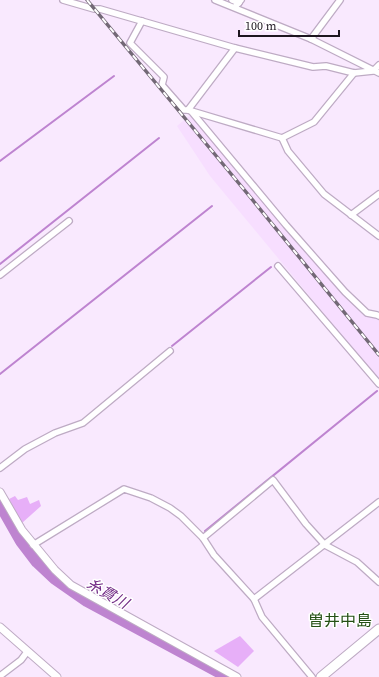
<svg xmlns="http://www.w3.org/2000/svg" width="379" height="677" viewBox="0 0 379 677" font-family="'Source Serif 4','Noto Sans JP',serif">
  <rect width="100%" height="100%" fill="#f9e9fe"/>
  <path fill="#f7deff" d="M 190,115 L 282,223 L 363,315 L 376,316 L 379,319 L 379,380 L 210,176 L 177,126 Z"/>
  <g fill="#e7aff8">
    <path d="M 15,496 L 18,500 L 27,497 L 30,504 L 39,500 L 41,506 L 22,523 L 9,499 Z"/>
    <path d="M 240,636 L 254,651 L 238,667 L 214,651 Z"/>
  </g>
  <g fill="none" stroke-linecap="round" stroke-linejoin="round">
    <g stroke="#be84d0" stroke-width="2">
      <path d="M 0,161 L 114,76"/>
      <path d="M 0,264 L 159,138"/>
      <path d="M 172,346 L 271,267"/>
      <path d="M 0,374 L 212,206"/>
      <path d="M 205,531 L 377,391"/>
    </g>
    <path stroke="#be84d0" stroke-width="12" d="M 0,504 L 21,541 L 37,562 L 54,578 L 87,601 L 228,677"/>
    <g stroke="#beabc4" stroke-width="8">
      <g id="minor">
        <path d="M 63,0 L 94,9 L 100,9 L 235,48 L 313,67 L 326,66 L 354,73 L 373,71 L 379,65"/>
        <path d="M 215,0 L 311,39 L 379,73"/>
        <path d="M 232,0 L 239,3"/>
        <path d="M 235,7 L 241,0"/>
        <path d="M 142,21 L 130,43 L 164,77 L 162,85 L 184,110 L 188,110 L 282,138 L 314,122 L 354,73"/>
        <path d="M 311,39 L 340,0"/>
        <path d="M 188,110 L 235,48"/>
        <path d="M 191,111 L 286,225 L 345,292 L 367,313 L 377,315 L 379,316"/>
        <path d="M 282,138 L 288,151 L 324,194 L 379,236"/>
        <path d="M 351,215 L 379,194"/>
        <path d="M 278,266 L 379,384"/>
        <path d="M 0,275 L 69,221"/>
        <path d="M 0,468 L 25,449 L 55,433 L 83,423 L 170,351"/>
        <path d="M 203,538 L 273,480 L 306,524 L 325,545 L 357,562 L 379,582"/>
        <path d="M 33,545 L 124,489 L 151,498 L 170,508 L 181,516 L 203,538 L 214,555 L 254,599 L 262,617 L 312,677"/>
        <path d="M 254,599 L 379,502"/>
        <path d="M 0,676 L 21,660 L 27,652"/>
      </g>
    </g>
    <g stroke="#beabc4" stroke-width="9">
      <g id="tertiary">
        <path d="M 0,492 L 22,530 L 55,570 L 71,585 L 237,677"/>
        <path d="M 0,627 L 57,677"/>
      </g>
    </g>
    <g stroke="#beabc4" stroke-width="11">
      <path id="primary" d="M 321,677 L 379,629"/>
    </g>
    <use href="#minor" stroke="#fff" stroke-width="5.5"/>
    <use href="#tertiary" stroke="#fff" stroke-width="7"/>
    <use href="#primary" stroke="#fff" stroke-width="9"/>
    <g stroke="#736976" stroke-width="3.5">
      <path id="rail" d="M 87,0 L 251,198 L 379,355"/>
    </g>
    <use href="#rail" stroke="#fff" stroke-width="2" stroke-dasharray="6" stroke-linecap="butt"/>
  </g>
  <g text-anchor="middle" dominant-baseline="central" stroke-width="3" stroke-linejoin="round" paint-order="stroke">
    <g font-size="15" font-style="italic" fill="#732c86" stroke="#fff">
      <text transform="translate(108 593) rotate(30)">糸貫川</text>
    </g>
    <g font-size="16" fill="#255015" stroke="#fff">
      <text x="340" y="620">曽井中島</text>
    </g>
  </g>
  <path d="M239 30v6h100v-6" fill="none" stroke="#1d161f" stroke-width="2"/>
  <text x="245" y="30" font-size="12" fill="#1d161f" stroke="#ffffff" stroke-width="3" paint-order="stroke">100 m</text>
</svg>
